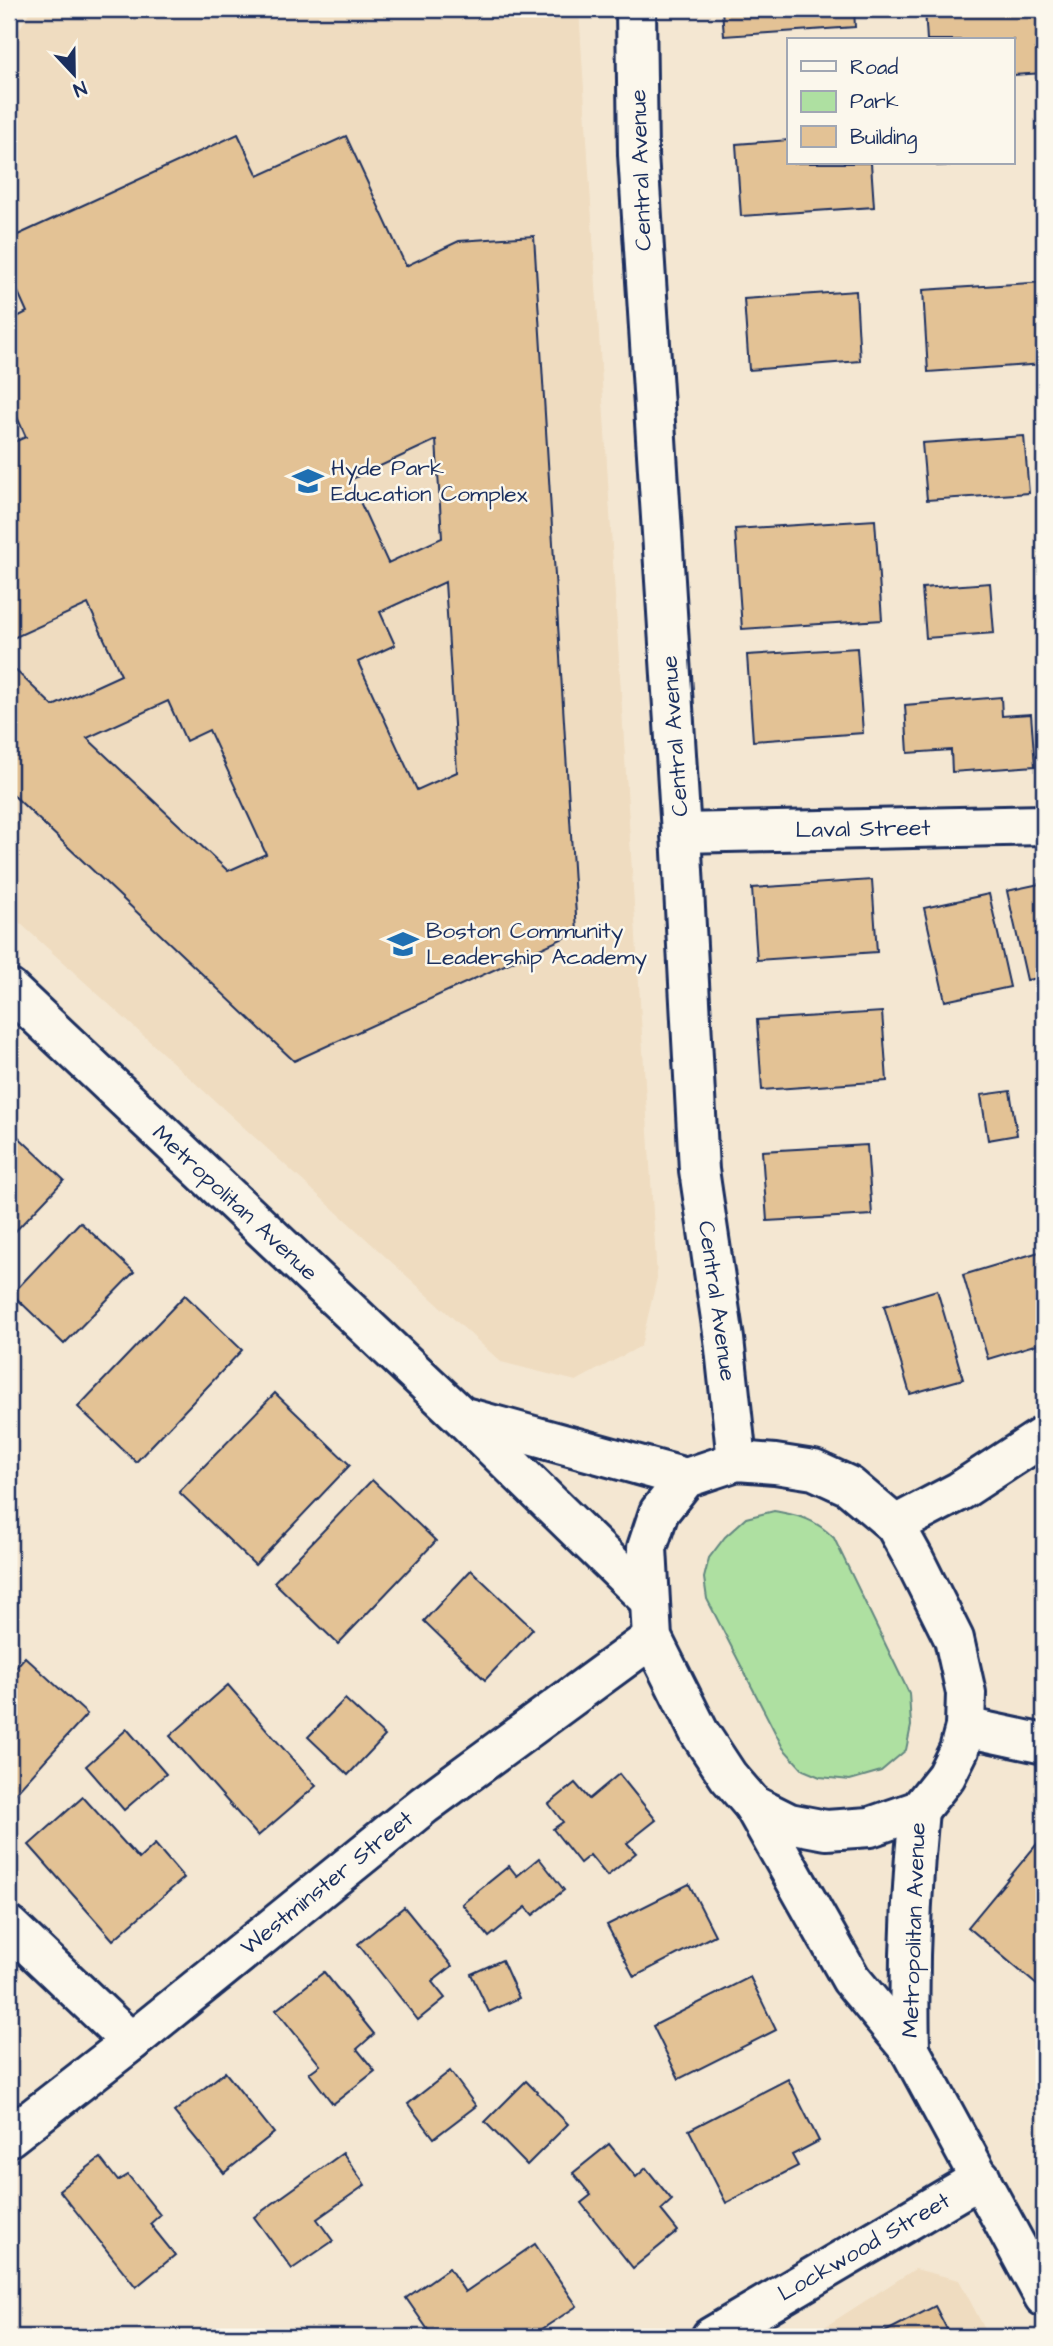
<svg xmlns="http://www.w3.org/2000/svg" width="1053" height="2346" viewBox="0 0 1053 2346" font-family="'Architects Daughter',sans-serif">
  <rect width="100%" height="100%" fill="#f4e7d2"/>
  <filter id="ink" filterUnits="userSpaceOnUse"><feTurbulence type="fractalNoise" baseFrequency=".0143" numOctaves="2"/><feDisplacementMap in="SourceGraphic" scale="14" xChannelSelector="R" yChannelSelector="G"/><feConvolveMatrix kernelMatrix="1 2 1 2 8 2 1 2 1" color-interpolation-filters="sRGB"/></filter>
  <g filter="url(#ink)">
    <g fill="#efdcc0">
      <path d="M 31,9 L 579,9 L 657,1278 L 641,1346 L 576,1381 L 501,1362 L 9,913 L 9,48 Z"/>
      <path d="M 915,2269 L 959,2280 L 989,2337 L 809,2337 Z"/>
    </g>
    <path fill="#aee0a1" stroke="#648880" stroke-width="2" d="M 774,1511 C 800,1516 814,1518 834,1538 L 909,1693 L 911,1726 L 906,1750 L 881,1771 L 850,1780 L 820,1777 L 803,1770 L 783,1748 L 707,1599 L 704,1578 L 709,1558 L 725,1537 L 746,1518 Z"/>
    <g fill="#e3c295" stroke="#1b2f5e" stroke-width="2" fill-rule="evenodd">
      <path d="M 722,9 L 854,9 L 855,27 L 724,36 Z"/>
      <path d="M 925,9 L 1044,9 L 1044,73 L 1013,75 L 1013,40 L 927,40 Z"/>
      <path d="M 238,134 L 258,176 L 346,136 L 406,266 L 459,241 L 534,236 L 577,932 L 294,1061 L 9,791 L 9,664 L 53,706 L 121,675 L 88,604 L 9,640 L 9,444 L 26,437 L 9,399 L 9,321 L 27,312 L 9,272 L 9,239 ZM 436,440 L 442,538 L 388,563 L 350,480 ZM 445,582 L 457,772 L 417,790 L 358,662 L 395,645 L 380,612 ZM 168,701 L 186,741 L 209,730 L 266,854 L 228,871 L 87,738 Z"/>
      <path d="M 789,140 L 789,163 L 871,163 L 874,207 L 741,216 L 736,144 Z"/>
      <path d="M 936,163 L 999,163 L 937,166 Z"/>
      <path d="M 1044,282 L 1044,364 L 928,372 L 923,290 Z"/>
      <path d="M 856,291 L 860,361 L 749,370 L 744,299 Z"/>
      <path d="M 1024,436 L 1029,493 L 927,500 L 922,443 Z"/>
      <path d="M 875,520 L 882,620 L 742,629 L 735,529 Z"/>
      <path d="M 990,583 L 994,633 L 926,638 L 922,588 Z"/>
      <path d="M 857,648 L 863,733 L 753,741 L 747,655 Z"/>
      <path d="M 1001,697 L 1002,716 L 1031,714 L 1035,766 L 952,772 L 951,750 L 908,753 L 905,705 Z"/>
      <path d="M 872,880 L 877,952 L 757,960 L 752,888 Z"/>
      <path d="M 1044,883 L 1044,977 L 1027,980 L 1007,891 Z"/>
      <path d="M 989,894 L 1010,987 L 945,1001 L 924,908 Z"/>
      <path d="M 882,1012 L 887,1081 L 762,1090 L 757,1020 Z"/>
      <path d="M 1010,1091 L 1017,1135 L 988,1140 L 981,1095 Z"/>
      <path d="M 9,1128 L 64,1180 L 9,1238 Z"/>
      <path d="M 867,1145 L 872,1215 L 767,1221 L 762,1151 Z"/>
      <path d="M 80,1222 L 134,1272 L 64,1344 L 12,1294 Z"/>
      <path d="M 1039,1252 L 1044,1269 L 1044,1342 L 988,1359 L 963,1275 Z"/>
      <path d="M 937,1290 L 963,1379 L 910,1394 L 884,1306 Z"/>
      <path d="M 185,1295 L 242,1350 L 136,1462 L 78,1407 Z"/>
      <path d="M 275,1393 L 350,1465 L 255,1565 L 179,1492 Z"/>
      <path d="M 372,1480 L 436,1541 L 338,1644 L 274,1582 Z"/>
      <path d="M 471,1570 L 533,1629 L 485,1680 L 424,1621 Z"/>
      <path d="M 25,1657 L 87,1714 L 9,1800 L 9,1675 Z"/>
      <path d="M 228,1685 L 316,1786 L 258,1836 L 170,1736 Z"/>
      <path d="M 345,1699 L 385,1736 L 348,1775 L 308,1737 Z"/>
      <path d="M 127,1729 L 166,1774 L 124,1810 L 86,1766 Z"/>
      <path d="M 619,1774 L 656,1820 L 627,1843 L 636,1853 L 607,1876 L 590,1855 L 580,1863 L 553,1829 L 563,1822 L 549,1804 L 575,1783 L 589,1799 Z"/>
      <path d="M 83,1797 L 139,1859 L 155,1844 L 184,1878 L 113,1940 L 29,1845 Z"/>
      <path d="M 1041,1839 L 1044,1842 L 1044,1991 L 968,1927 Z"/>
      <path d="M 539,1858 L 564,1890 L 533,1915 L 526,1907 L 489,1937 L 462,1904 L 509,1866 L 517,1876 Z"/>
      <path d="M 689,1884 L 715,1935 L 634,1977 L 607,1925 Z"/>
      <path d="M 404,1907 L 452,1966 L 432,1982 L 445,1998 L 418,2020 L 358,1944 Z"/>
      <path d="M 502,1960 L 519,1998 L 489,2012 L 471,1974 Z"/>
      <path d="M 324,1972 L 374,2034 L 357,2049 L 375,2071 L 333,2104 L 309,2073 L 320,2065 L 276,2010 Z"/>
      <path d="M 750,1977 L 776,2030 L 679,2079 L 653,2026 Z"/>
      <path d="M 450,2071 L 476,2106 L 434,2138 L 408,2104 Z"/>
      <path d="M 225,2072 L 274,2133 L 224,2173 L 174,2112 Z"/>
      <path d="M 788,2079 L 819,2141 L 792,2155 L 798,2166 L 726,2203 L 689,2130 Z"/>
      <path d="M 526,2081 L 568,2124 L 527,2165 L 485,2122 Z"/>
      <path d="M 609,2144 L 636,2177 L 646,2168 L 672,2200 L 661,2210 L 678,2231 L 633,2268 L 581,2203 L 591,2195 L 573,2173 Z"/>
      <path d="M 343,2153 L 365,2185 L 317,2219 L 333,2241 L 292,2269 L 254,2217 Z"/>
      <path d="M 100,2158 L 118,2181 L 128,2175 L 160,2215 L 150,2224 L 175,2255 L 136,2287 L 59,2190 Z"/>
      <path d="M 535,2244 L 577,2306 L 530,2337 L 433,2337 L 406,2298 L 449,2268 L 465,2292 Z"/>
      <path d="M 935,2306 L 951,2337 L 875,2337 Z"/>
      <path d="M 221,2328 L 231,2337 L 213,2337 Z"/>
    </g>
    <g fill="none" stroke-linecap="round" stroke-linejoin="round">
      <g stroke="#1b2f5e" stroke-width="44">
        <g id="minor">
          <path d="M 636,9 L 638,154 L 681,833 L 699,1170 L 724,1339 L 737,1461"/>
          <path d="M 681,833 L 1044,825"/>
          <path d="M 895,1525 L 960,1491 L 1044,1436"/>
          <path d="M 965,1727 L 1044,1744"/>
          <path d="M 9,1926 L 131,2042"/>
          <path d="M 9,2137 L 131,2042 L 424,1805 L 652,1638"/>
          <path d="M 711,2337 L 981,2178"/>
        </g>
      </g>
      <g stroke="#1b2f5e" stroke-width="44">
        <g id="tertiary">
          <path d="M 9,989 L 462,1417 L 648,1599"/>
          <path d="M 468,1418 L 686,1478"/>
          <path d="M 737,1461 L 775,1464 L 814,1470 L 849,1486 L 895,1525 L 915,1561 L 954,1639 L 966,1693 L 965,1727 L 959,1750 L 946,1776 L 919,1810 L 870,1827 L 826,1830 L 789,1823 L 753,1805 L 728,1776 L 699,1732 L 652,1638 L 647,1548 L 659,1512 L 686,1478 Z"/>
          <path d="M 753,1805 L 851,1979 L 910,2050 L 1044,2297"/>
          <path d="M 910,2050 C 908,1969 911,1891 919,1810"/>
        </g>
      </g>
      <use href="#minor" stroke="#fbf7ec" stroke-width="38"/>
      <use href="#tertiary" stroke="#fbf7ec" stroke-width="38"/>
    </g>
  </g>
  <defs>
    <g id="school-bare" transform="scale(2.415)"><path d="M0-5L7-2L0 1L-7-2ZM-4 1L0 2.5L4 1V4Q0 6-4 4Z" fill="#1f6fb2" stroke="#fbf7ec" stroke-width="2.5" paint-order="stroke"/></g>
  </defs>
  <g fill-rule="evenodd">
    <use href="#school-bare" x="308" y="481"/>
    <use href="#school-bare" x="403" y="944"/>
  </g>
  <g text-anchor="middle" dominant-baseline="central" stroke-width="5" stroke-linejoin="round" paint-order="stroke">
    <g font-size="23" fill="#1b2f5e" stroke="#fbf7ec">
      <text transform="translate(641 170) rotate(-92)">Central Avenue</text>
      <text transform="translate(675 736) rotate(-94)">Central Avenue</text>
      <text transform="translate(863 829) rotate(-1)">Laval Street</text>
      <text transform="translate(235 1203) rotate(43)">Metropolitan Avenue</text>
      <text transform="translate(717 1301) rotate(82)">Central Avenue</text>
      <text transform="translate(327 1883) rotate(-39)">Westminster Street</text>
      <text transform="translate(914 1930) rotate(-88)">Metropolitan Avenue</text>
      <text transform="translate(864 2247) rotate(-30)">Lockwood Street</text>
    </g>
    <g font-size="23" fill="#1b2f5e" stroke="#fbf7ec" text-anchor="start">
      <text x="331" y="468">Hyde Park<tspan x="331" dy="26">Education Complex</tspan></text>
      <text x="426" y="931">Boston Community<tspan x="426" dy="26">Leadership Academy</tspan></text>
    </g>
  </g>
  <rect width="1053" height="2346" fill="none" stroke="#fbf7ec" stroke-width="35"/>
  <rect x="18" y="18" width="1018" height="2311" fill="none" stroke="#1b2f5e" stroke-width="2.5" filter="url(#ink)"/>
  <rect x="787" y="38" width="228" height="126" fill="#fbf7ec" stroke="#a1a7b3" stroke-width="2"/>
  <rect x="801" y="61" width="35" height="10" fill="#fbf7ec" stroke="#a1a7b3" stroke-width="2"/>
  <text x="850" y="74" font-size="21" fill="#1b2f5e">Road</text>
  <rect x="801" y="91" width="35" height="21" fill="#aee0a1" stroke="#a1a7b3" stroke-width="2"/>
  <text x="850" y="108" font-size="21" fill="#1b2f5e">Park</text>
  <rect x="801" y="126" width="35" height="21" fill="#e3c295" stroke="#a1a7b3" stroke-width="2"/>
  <text x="850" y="144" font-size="21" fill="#1b2f5e">Building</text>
  <g transform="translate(74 74) rotate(158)" stroke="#fbf7ec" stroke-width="5" paint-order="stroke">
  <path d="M0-5L12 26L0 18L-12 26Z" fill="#1b2f5e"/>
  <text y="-10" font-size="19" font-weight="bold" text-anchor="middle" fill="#1b2f5e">N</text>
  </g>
</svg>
